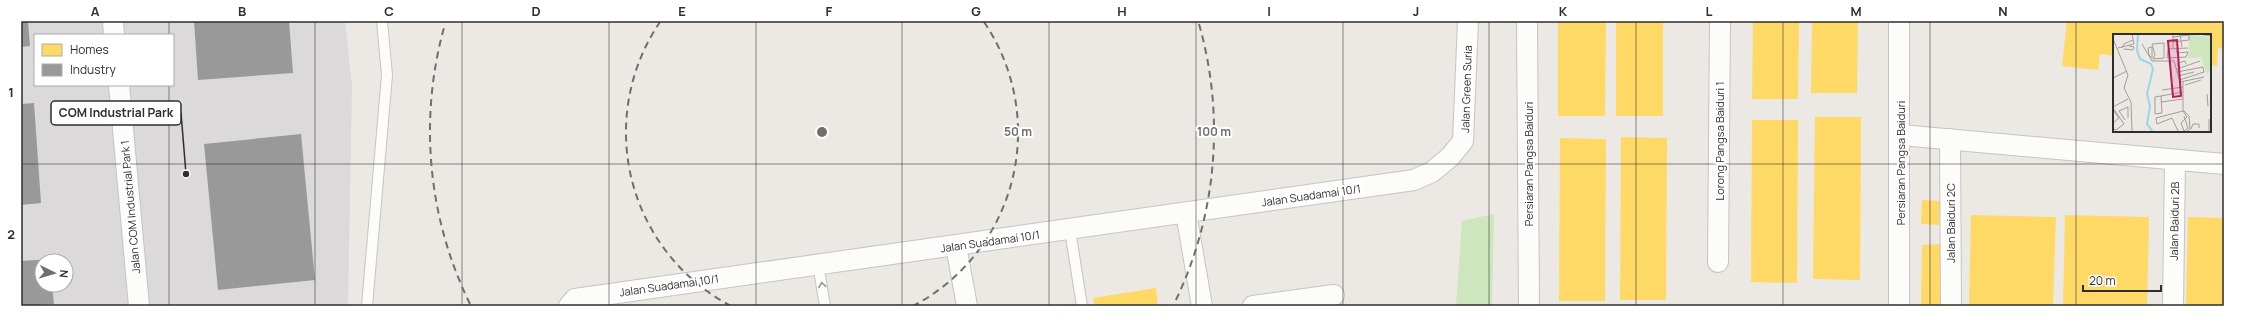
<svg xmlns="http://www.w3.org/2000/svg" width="2245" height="327" viewBox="0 0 2245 327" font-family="Manrope,sans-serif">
  <rect width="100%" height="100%" fill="#ece8e4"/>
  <path fill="#dcd9db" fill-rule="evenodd" d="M 21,21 L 345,21 L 352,86 L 348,306 L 21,306 ZM 35,35 L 173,35 L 173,85 L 35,85 ZM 42,261 L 66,261 L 66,285 L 42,285 Z"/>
  <path fill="#cee6be" d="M 1494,214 L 1492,306 L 1456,306 L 1462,221 Z"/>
  <g fill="#ffd966">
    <path d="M 1558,21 L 1606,21 L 1605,116 L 1558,116 Z"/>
    <rect x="1616" y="21" width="47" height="95"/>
    <path d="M 1753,21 L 1799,21 L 1798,99 L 1752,99 Z"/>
    <path d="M 1812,21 L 1858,21 L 1857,93 L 1811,93 Z"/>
    <path d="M 2067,21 L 2224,21 L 2224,49 L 2218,48 L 2217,66 L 2210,65 L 2210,35 L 2114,35 L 2114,56 L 2100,54 L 2098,70 L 2062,66 Z"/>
    <path d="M 1815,117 L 1861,117 L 1860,280 L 1813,279 Z"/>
    <path d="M 1752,120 L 1798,120 L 1797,283 L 1751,282 Z"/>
    <path d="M 1621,137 L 1667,138 L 1666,300 L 1620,300 Z"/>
    <path d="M 1560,138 L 1606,139 L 1605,301 L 1559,301 Z"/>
    <path d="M 1922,200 L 1940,201 L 1939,225 L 1921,224 Z"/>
    <path d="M 1971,215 L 2056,217 L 2053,306 L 1969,306 Z"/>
    <path d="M 2065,215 L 2149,217 L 2147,306 L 2063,306 Z"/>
    <path d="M 2188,217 L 2224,218 L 2224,306 L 2186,306 Z"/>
    <path d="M 1940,244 L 1942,306 L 1921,306 L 1922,245 Z"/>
    <path d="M 1156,288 L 1158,306 L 1095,306 L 1093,298 Z"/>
    <path d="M 1077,303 L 1077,306 L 1063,306 L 1063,305 Z"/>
  </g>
  <g fill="#999">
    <path d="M 21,21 L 28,21 L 30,46 L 21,47 Z"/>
    <path d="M 194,21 L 289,21 L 293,73 L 198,80 Z"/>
    <path d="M 34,103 L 41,203 L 21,205 L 21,104 Z"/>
    <path d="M 301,134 L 315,280 L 218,290 L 204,144 Z"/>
    <path d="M 51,259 L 51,261 L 42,261 L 42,285 L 52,285 L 54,304 L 21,306 L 21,261 Z"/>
  </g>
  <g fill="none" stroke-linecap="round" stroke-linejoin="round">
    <g stroke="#c5c4c5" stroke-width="12">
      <g id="lane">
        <path d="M 1070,230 L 1082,306"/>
        <path d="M 818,264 L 825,306"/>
        <path d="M 367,306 L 387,75 L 382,21"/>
      </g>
    </g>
    <g stroke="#c5c4c5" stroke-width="22">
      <g id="street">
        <path d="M 113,21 L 114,35"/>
        <path d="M 1527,21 L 1529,306"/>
        <path d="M 119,85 L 139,306"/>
        <path d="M 1901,135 L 2224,164"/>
        <path d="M 1950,139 L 1951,306"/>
        <path d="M 1186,213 L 1202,306"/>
        <path d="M 956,246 L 967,306"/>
        <path d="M 1718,262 L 1720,21"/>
        <path d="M 569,306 L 575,299 L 1414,180 L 1432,172 L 1450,157 L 1463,141 L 1468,21"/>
        <path d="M 1253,306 L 1334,295"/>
        <path d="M 1899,306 L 1899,21"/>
        <path d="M 2173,306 L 2175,160"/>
      </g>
    </g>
    <use href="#lane" stroke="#fcfcfb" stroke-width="10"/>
    <use href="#street" stroke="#fcfcfb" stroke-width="20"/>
  </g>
  <defs><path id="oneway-chevron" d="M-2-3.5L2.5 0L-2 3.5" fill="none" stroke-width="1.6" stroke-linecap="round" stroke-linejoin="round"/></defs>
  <use stroke="#959594" href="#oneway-chevron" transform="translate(822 285) rotate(-99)"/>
  <path fill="none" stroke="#2e2e2e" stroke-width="1" stroke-opacity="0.55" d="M 169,21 L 169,35M 315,21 L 315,306M 462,21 L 462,306M 609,21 L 609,306M 756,21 L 756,306M 902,21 L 902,306M 1049,21 L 1049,306M 1196,21 L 1196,306M 1343,21 L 1343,306M 1489,21 L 1489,306M 1636,21 L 1636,306M 1783,21 L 1783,306M 1930,21 L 1930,306M 2076,21 L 2076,306M 169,85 L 169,306M 21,164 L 2224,164"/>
  <g fill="none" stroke="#706f6e" stroke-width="2" stroke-dasharray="7 5">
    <path d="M731 306A196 196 0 0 1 660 22M984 22A196 196 0 0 1 913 306"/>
    <path d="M470 304A392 392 0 0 1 445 24M1199 24A392 392 0 0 1 1174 304"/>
  </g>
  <g text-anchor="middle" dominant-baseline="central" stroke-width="4" stroke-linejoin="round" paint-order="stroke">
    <g font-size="11" fill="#2e2e2e" stroke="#fff">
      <text transform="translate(1466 89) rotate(-88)">Jalan Green Suria</text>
      <text transform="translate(1719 141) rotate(-90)">Lorong Pangsa Baiduri 1</text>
      <text transform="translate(1900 163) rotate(-90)">Persiaran Pangsa Baiduri</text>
      <text transform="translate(1528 164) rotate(-90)">Persiaran Pangsa Baiduri</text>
      <text transform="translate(1311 195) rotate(-8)">Jalan Suadamai 10/1</text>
      <text transform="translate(130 207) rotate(-95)">Jalan COM Industrial Park 1</text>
      <text transform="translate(2174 221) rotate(-89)">Jalan Baiduri 2B</text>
      <text transform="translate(1950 223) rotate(-90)">Jalan Baiduri 2C</text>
      <text transform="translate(990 241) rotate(-8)">Jalan Suadamai 10/1</text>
      <text transform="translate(669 285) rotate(-8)">Jalan Suadamai 10/1</text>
    </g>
  </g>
  <g transform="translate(2113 34)">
    <rect width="98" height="98" fill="#ece8e4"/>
    <path d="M 77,0 L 98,4 L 98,35 L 94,40 L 88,23 L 63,26 L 75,24 Z" fill="#cee6be"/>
    <path fill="none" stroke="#99d6ec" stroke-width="2" d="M 25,0 L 24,16 L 27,25 L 38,30 L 40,35 L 34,60 L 37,72 L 34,90 L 40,98"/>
    <path fill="none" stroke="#a09e9b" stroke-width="1" d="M 67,0 L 69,13M 86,0 L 98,2M 0,5 L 15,41 L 11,54 L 18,68 L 19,98M 60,8 L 76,6 L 76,1 L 60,3M 51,9 L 51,24 L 40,25 L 42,21 L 39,10 ZM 29,10 L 39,27 L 61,27 L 67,48 L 91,43M 39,13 L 39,24 L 36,21 L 35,14 ZM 5,14 L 21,10 L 19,0M 9,14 L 11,10 L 20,6M 75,14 L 55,15 L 54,24 L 73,23 L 75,18M 11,15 L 20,16 L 21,13 L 16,12M 60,15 L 60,0M 64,16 L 64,19 L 75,18M 65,32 L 65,29 L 72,27 L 73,30M 64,35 L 87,27M 64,38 L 90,33 L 91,38 L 82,41M 65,42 L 81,38M 0,44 L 14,37M 66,46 L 82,41M 70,48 L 70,76 L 76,82 L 77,95 L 73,98M 72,51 L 88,46M 49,56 L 70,53M 94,60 L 95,72M 48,62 L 49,79 L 42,80 L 42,63 L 70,58M 48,68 L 70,65M 0,73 L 15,65M 0,74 L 11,90 L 3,96 L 0,95M 0,76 L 6,84 L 0,89M 96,85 L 96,98M 12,86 L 6,77 L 15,73 L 15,84M 78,95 L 80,90 L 86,90 L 86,94M 65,97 L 59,84 L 44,90 L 43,84 L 70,77 L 74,83 L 68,89 L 71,97M 70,98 L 75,94 L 71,82"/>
    <path fill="#c2185b" fill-opacity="0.15" stroke="#c2185b" stroke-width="2" d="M 64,6 L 68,62 L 60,63 L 55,7 Z"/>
    <rect width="98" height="98" fill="none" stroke="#2e2e2e" stroke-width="2"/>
  </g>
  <circle cx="822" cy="132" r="6" fill="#706f6e" stroke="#fff" stroke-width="2"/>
  <g font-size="12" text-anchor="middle" font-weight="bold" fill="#706f6e" stroke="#fff" stroke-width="4" stroke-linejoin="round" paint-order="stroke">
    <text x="1018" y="136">50 m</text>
    <text x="1214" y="136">100 m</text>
  </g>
  <path fill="none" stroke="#2e2e2e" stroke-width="1.5" d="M186 174L181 113"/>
  <circle fill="#2e2e2e" stroke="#fff" stroke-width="1.5" cx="186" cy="174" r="4"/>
  <rect fill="#fff" stroke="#2e2e2e" stroke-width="1.5" x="51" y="101" width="130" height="24" rx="4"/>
  <g font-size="12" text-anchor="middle" font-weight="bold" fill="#2e2e2e">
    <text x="116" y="117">COM Industrial Park</text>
  </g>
  <rect width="2245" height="327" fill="none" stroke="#ffffff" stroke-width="44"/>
  <rect x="34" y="34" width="140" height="52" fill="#ffffff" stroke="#ababab"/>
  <rect x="42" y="44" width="20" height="12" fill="#ffd966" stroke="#ababab"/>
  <text x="70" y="54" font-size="12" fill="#2e2e2e">Homes</text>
  <rect x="42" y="64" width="20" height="12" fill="#999999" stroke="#ababab"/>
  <text x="70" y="74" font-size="12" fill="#2e2e2e">Industry</text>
  <g transform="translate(54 273) rotate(95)"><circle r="19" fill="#ffffff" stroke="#ababab"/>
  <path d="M0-3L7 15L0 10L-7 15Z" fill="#706f6e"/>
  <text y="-6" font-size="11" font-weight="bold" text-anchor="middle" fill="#2e2e2e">N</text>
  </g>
  <path d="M2083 285v6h78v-6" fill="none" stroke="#2e2e2e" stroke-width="2"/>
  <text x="2089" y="285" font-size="12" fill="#2e2e2e" stroke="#ffffff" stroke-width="3" paint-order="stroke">20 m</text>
  <rect x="22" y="22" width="2201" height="283" fill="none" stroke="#2e2e2e" stroke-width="1.5"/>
  <g font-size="13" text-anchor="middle" font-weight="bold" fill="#2e2e2e">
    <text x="95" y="16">A</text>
    <text x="242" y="16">B</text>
    <text x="389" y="16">C</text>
    <text x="536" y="16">D</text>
    <text x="682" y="16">E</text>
    <text x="829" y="16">F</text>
    <text x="976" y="16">G</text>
    <text x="1122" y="16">H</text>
    <text x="1269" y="16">I</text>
    <text x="1416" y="16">J</text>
    <text x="1563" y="16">K</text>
    <text x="1709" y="16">L</text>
    <text x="1856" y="16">M</text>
    <text x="2003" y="16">N</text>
    <text x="2150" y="16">O</text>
    <text x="11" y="97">1</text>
    <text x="11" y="239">2</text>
  </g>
</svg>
